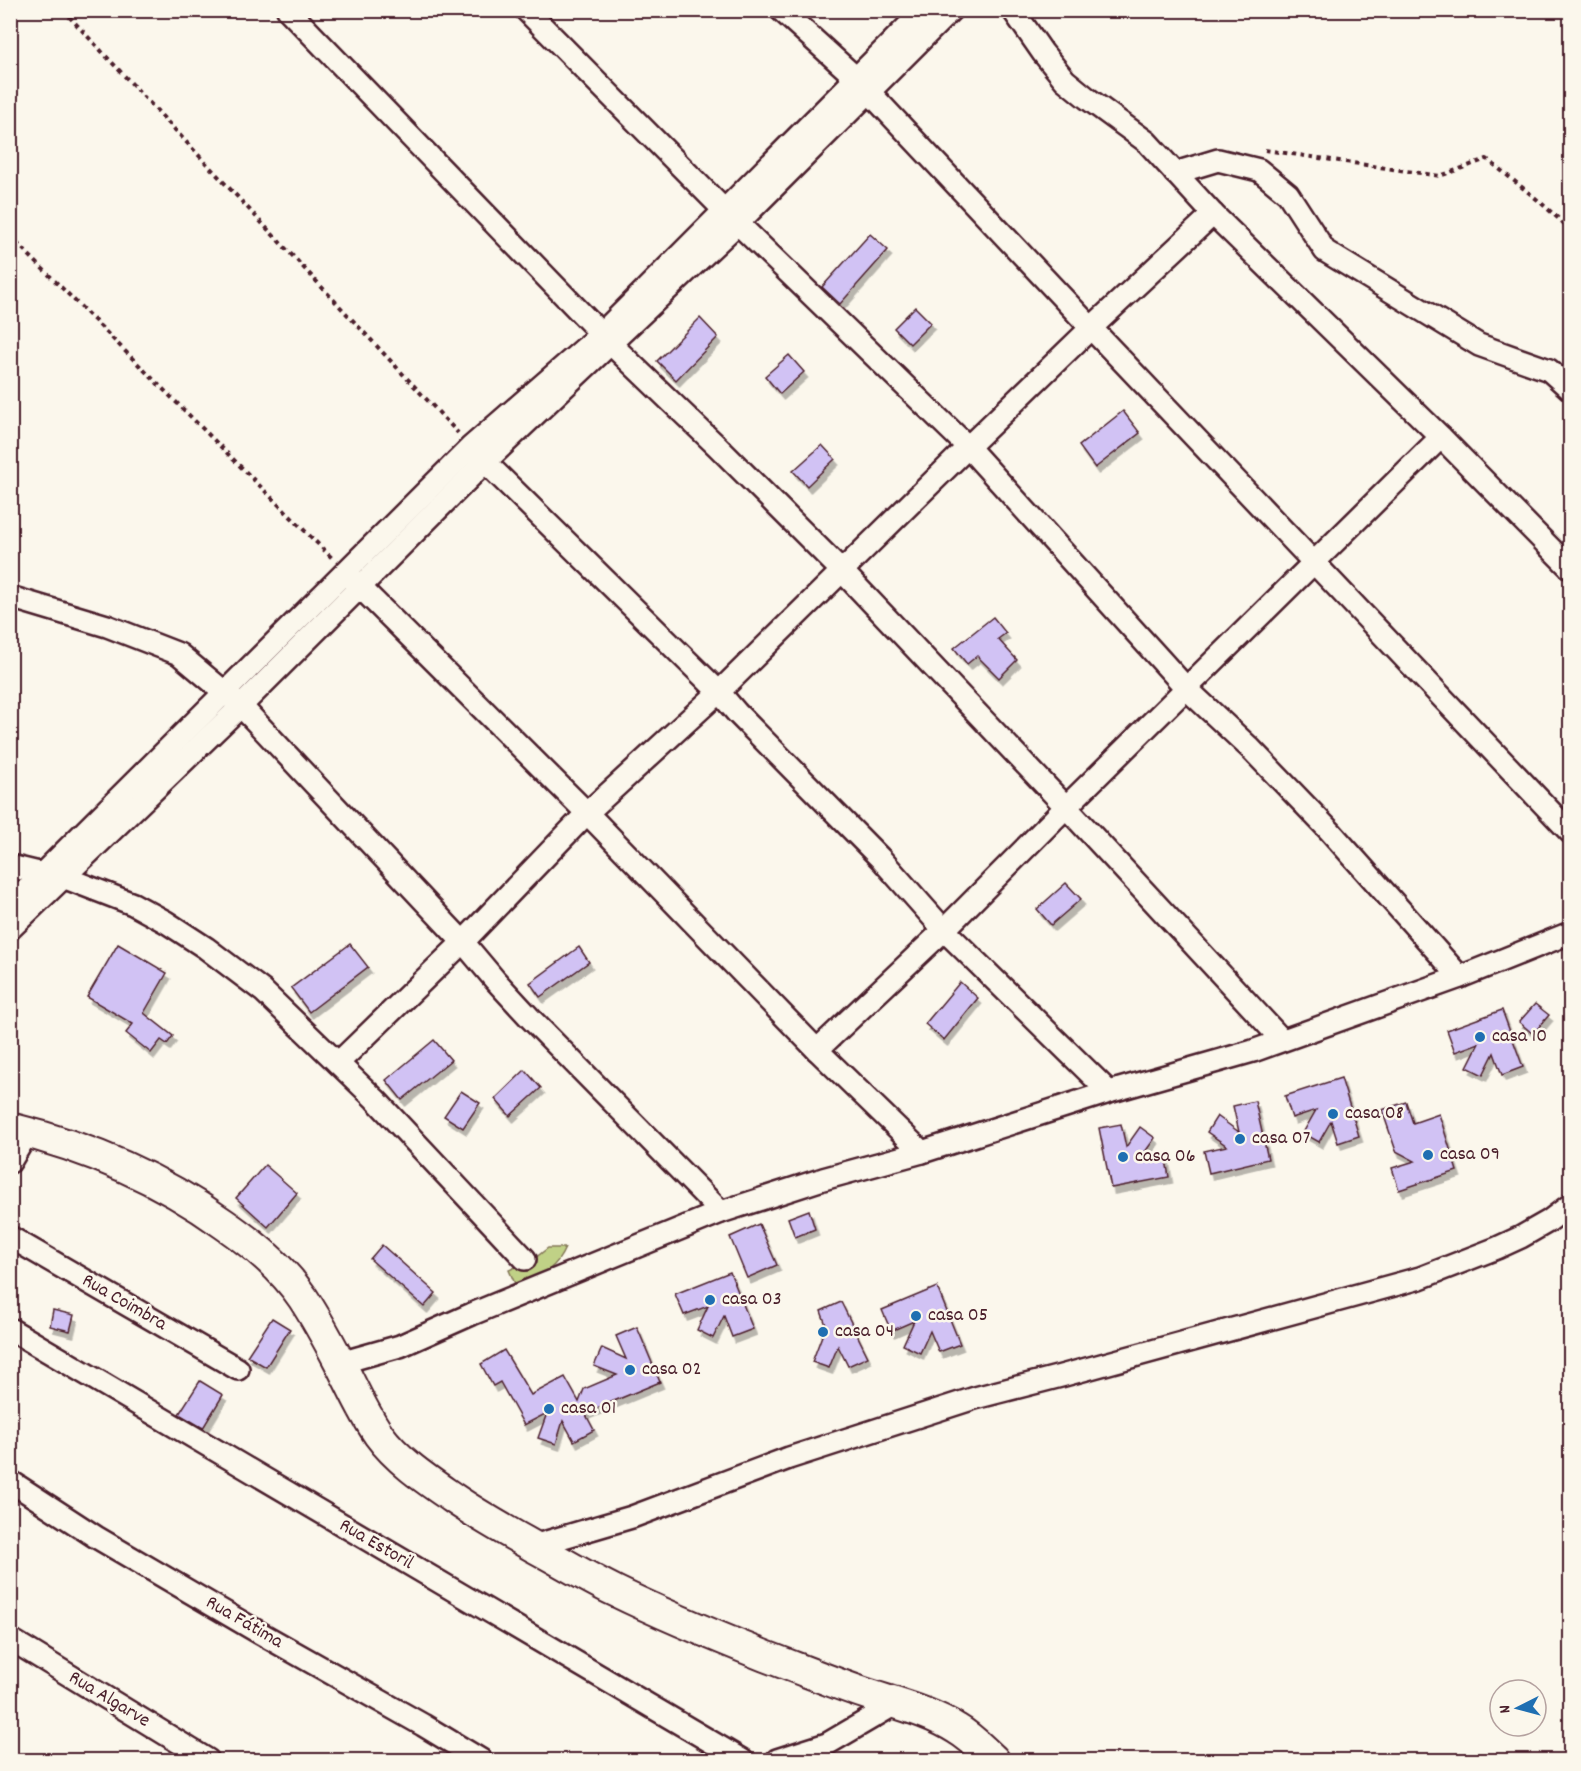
<svg xmlns="http://www.w3.org/2000/svg" width="1581" height="1771" viewBox="0 0 1581 1771" font-family="Dekko,sans-serif">
  <defs>
    <filter id="shadow"><feDropShadow dx="3.5" dy="6" stdDeviation="0" flood-color="#0004"/></filter>
  </defs>
  <rect width="100%" height="100%" fill="#fbf7ec"/>
  <filter id="ink" filterUnits="userSpaceOnUse"><feTurbulence type="fractalNoise" baseFrequency=".0167" numOctaves="2"/><feDisplacementMap in="SourceGraphic" scale="12" xChannelSelector="R" yChannelSelector="G"/><feConvolveMatrix kernelMatrix="1 2 1 2 8 2 1 2 1" color-interpolation-filters="sRGB"/></filter>
  <g filter="url(#ink)">
    <path fill="#c0d186" stroke="#857858" stroke-width="1.5" d="M 548,1248 L 565,1248 C 554,1273 539,1275 516,1286 L 509,1270 L 535,1258 Z"/>
    <g fill="#d1c2f4" stroke="#4a1f2b" stroke-width="1.5" filter="url(#shadow)">
      <path d="M 870,234 L 888,250 L 840,304 L 822,287 Z"/>
      <path d="M 915,307 L 931,323 L 910,344 L 894,328 Z"/>
      <path d="M 700,318 L 718,337 L 676,380 L 657,361 Z"/>
      <path d="M 789,355 L 804,372 L 780,394 L 765,376 Z"/>
      <path d="M 1123,411 L 1140,433 L 1095,468 L 1079,446 Z"/>
      <path d="M 822,445 L 835,459 L 807,486 L 793,471 Z"/>
      <path d="M 993,617 L 1006,633 L 998,639 L 1017,660 L 999,678 L 977,656 L 967,664 L 954,648 Z"/>
      <path d="M 1066,883 L 1081,899 L 1051,925 L 1037,909 Z"/>
      <path d="M 118,944 L 167,973 L 144,1013 L 173,1036 L 167,1044 L 161,1040 L 151,1053 L 126,1033 L 133,1024 L 87,997 Z"/>
      <path d="M 350,944 L 368,967 L 309,1012 L 291,988 Z"/>
      <path d="M 579,947 L 589,962 L 540,997 L 530,983 Z"/>
      <path d="M 960,982 L 978,998 L 944,1040 L 925,1024 Z"/>
      <path d="M 1535,1004 L 1549,1015 L 1533,1034 L 1519,1022 Z"/>
      <path d="M 1502,1010 L 1523,1067 L 1502,1075 L 1494,1053 L 1483,1075 L 1467,1067 L 1479,1043 L 1455,1052 L 1447,1030 Z"/>
      <path d="M 434,1040 L 451,1060 L 402,1100 L 386,1080 Z"/>
      <path d="M 525,1070 L 541,1088 L 510,1116 L 495,1099 Z"/>
      <path d="M 1341,1078 L 1359,1136 L 1338,1143 L 1331,1121 L 1319,1142 L 1303,1133 L 1316,1110 L 1292,1118 L 1285,1096 Z"/>
      <path d="M 461,1091 L 480,1103 L 463,1128 L 444,1116 Z"/>
      <path d="M 1255,1101 L 1268,1159 L 1209,1173 L 1204,1151 L 1227,1146 L 1207,1132 L 1217,1116 L 1239,1132 L 1233,1106 Z"/>
      <path d="M 1406,1102 L 1413,1123 L 1439,1114 L 1457,1171 L 1399,1190 L 1392,1168 L 1415,1161 L 1396,1151 L 1382,1110 Z"/>
      <path d="M 1121,1124 L 1126,1147 L 1140,1127 L 1155,1138 L 1140,1159 L 1165,1154 L 1169,1177 L 1111,1188 L 1099,1128 Z"/>
      <path d="M 265,1165 L 297,1193 L 268,1227 L 236,1198 Z"/>
      <path d="M 809,1210 L 815,1229 L 795,1237 L 788,1218 Z"/>
      <path d="M 759,1224 L 777,1265 L 747,1278 L 730,1237 Z"/>
      <path d="M 382,1245 L 436,1293 L 424,1307 L 370,1259 Z"/>
      <path d="M 730,1272 L 753,1329 L 732,1337 L 724,1316 L 713,1338 L 697,1330 L 708,1306 L 684,1315 L 675,1294 Z"/>
      <path d="M 937,1287 L 960,1344 L 939,1352 L 930,1331 L 920,1353 L 903,1345 L 914,1321 L 891,1331 L 882,1310 Z"/>
      <path d="M 841,1302 L 868,1357 L 848,1366 L 838,1346 L 829,1368 L 812,1362 L 826,1325 L 821,1311 Z"/>
      <path d="M 53,1310 L 74,1315 L 70,1331 L 50,1326 Z"/>
      <path d="M 272,1318 L 290,1329 L 266,1367 L 247,1356 Z"/>
      <path d="M 637,1327 L 660,1382 L 585,1413 L 594,1430 L 574,1441 L 563,1421 L 556,1444 L 538,1438 L 547,1413 L 524,1425 L 500,1382 L 493,1386 L 481,1364 L 504,1350 L 531,1395 L 565,1377 L 579,1402 L 584,1389 L 617,1375 L 594,1366 L 602,1348 L 626,1359 L 616,1336 Z"/>
      <path d="M 200,1381 L 223,1395 L 203,1428 L 179,1414 Z"/>
    </g>
    <g fill="none" stroke-linecap="round" stroke-linejoin="round">
      <g stroke="#4a1f2b" stroke-width="26">
        <g id="minor">
          <path d="M 288,10 L 611,344 L 718,447 L 843,572 L 1066,807 L 1282,1040"/>
          <path d="M 526,10 L 724,210 L 968,447 L 1187,689 L 1251,749 L 1330,831 L 1460,977"/>
          <path d="M 781,10 L 856,78 L 1091,328 L 1570,832"/>
          <path d="M 1013,10 L 1043,53 L 1065,80 L 1087,98 L 1147,142 L 1213,214 L 1441,437 L 1570,568"/>
          <path d="M 1175,173 L 1218,160 L 1259,170 L 1288,194 L 1325,251 L 1479,345 L 1549,370 L 1570,389"/>
          <path d="M 476,453 L 719,692 L 737,713 L 882,860 L 944,930 L 1109,1092"/>
          <path d="M 349,576 L 587,813 L 817,1050 L 922,1152"/>
          <path d="M 10,597 L 107,626 L 179,654 L 241,706 L 463,942 L 495,980 L 531,1019 L 721,1212"/>
          <path d="M 10,866 L 43,874 L 63,877 L 133,904 L 166,922 L 206,948 L 263,991 L 375,1099 L 525,1259"/>
          <path d="M 10,906 L 471,447 L 601,334 L 924,10"/>
          <path d="M 10,929 L 241,706 L 485,462 L 738,223 L 951,10"/>
          <path d="M 817,1050 L 944,930 L 1066,807 L 1441,437"/>
          <path d="M 338,1063 L 463,942 L 587,813 L 719,692 L 968,447 L 1091,328 L 1213,214"/>
          <path d="M 10,1162 L 28,1132"/>
          <path d="M 10,1237 L 238,1369"/>
          <path d="M 10,1329 L 742,1760"/>
          <path d="M 340,1363 L 400,1346 L 472,1314 L 721,1212 L 823,1179 L 922,1152 L 1109,1092 L 1253,1051 L 1460,977 L 1570,933"/>
          <path d="M 10,1481 L 96,1537 L 260,1633 L 423,1725 L 481,1760"/>
          <path d="M 533,1546 L 632,1517 L 789,1458 L 975,1398 L 1061,1376 L 1420,1278 L 1497,1248 L 1521,1237 L 1549,1221 L 1570,1205"/>
          <path d="M 10,1639 L 208,1760"/>
          <path d="M 777,1760 L 827,1744 L 897,1703"/>
        </g>
      </g>
      <g stroke="#4a1f2b" stroke-width="34">
        <path id="secondary" d="M 10,1128 C 88,1147 160,1178 224,1224 C 254,1245 282,1267 303,1298 C 316,1318 328,1340 339,1361 C 352,1386 363,1412 379,1435 C 398,1461 427,1480 453,1498 C 479,1516 508,1532 536,1548 C 562,1562 588,1578 615,1591 C 664,1615 715,1636 765,1656 C 797,1668 829,1681 861,1692 C 893,1703 929,1711 957,1729 C 971,1737 982,1749 994,1760"/>
      </g>
      <g stroke="#4a1f2b" stroke-width="4" stroke-dasharray="4.5 4.5" stroke-linecap="butt">
        <path d="M 63,10 L 458,433"/>
        <path d="M 1265,150 L 1440,176 L 1487,159 L 1539,201 L 1570,229"/>
        <path d="M 10,236 L 333,559"/>
      </g>
      <use href="#minor" stroke="#fbf7ec" stroke-width="21"/>
      <use href="#secondary" stroke="#fbf7ec" stroke-width="30"/>
    </g>
  </g>
  <g fill="#1f6fb2" stroke="#fbf7ec" stroke-width="2">
    <circle cx="1480" cy="1037" r="6"/>
    <circle cx="1333" cy="1114" r="6"/>
    <circle cx="1240" cy="1139" r="6"/>
    <circle cx="1428" cy="1155" r="6"/>
    <circle cx="1123" cy="1157" r="6"/>
    <circle cx="710" cy="1300" r="6"/>
    <circle cx="916" cy="1316" r="6"/>
    <circle cx="823" cy="1332" r="6"/>
    <circle cx="630" cy="1370" r="6"/>
    <circle cx="549" cy="1409" r="6"/>
  </g>
  <g text-anchor="middle" dominant-baseline="central" stroke-width="5" stroke-linejoin="round" paint-order="stroke">
    <g font-size="20" fill="#4a1f2b" stroke="#fbf7ec" text-anchor="start">
      <text x="1492" y="1037">casa 10</text>
      <text x="1345" y="1114">casa 08</text>
      <text x="1252" y="1139">casa 07</text>
      <text x="1440" y="1155">casa 09</text>
      <text x="1135" y="1157">casa 06</text>
      <text x="722" y="1300">casa 03</text>
      <text x="928" y="1316">casa 05</text>
      <text x="835" y="1332">casa 04</text>
      <text x="642" y="1370">casa 02</text>
      <text x="561" y="1409">casa 01</text>
    </g>
    <g font-size="20" fill="#4a1f2b" stroke="#fbf7ec">
      <text transform="translate(124 1303) rotate(30)">Rua Coimbra</text>
      <text transform="translate(376 1545) rotate(30)">Rua Estoril</text>
      <text transform="translate(244 1623) rotate(30)">Rua Fátima</text>
      <text transform="translate(109 1700) rotate(31)">Rua Algarve</text>
    </g>
  </g>
  <rect width="1581" height="1771" fill="none" stroke="#fbf7ec" stroke-width="36"/>
  <rect x="18" y="18" width="1545" height="1735" fill="none" stroke="#4a1f2b" stroke-width="2" filter="url(#ink)"/>
  <g transform="translate(1518 1708) rotate(264)"><circle r="28" fill="#fbf7ec" stroke="#b4a19f" stroke-width="1.5"/>
  <path d="M0-4.5L10 22L0 15L-10 22Z" fill="#1f6fb2"/>
  <text y="-9" font-size="16" font-weight="bold" text-anchor="middle" fill="#4a1f2b">N</text>
  </g>
</svg>
